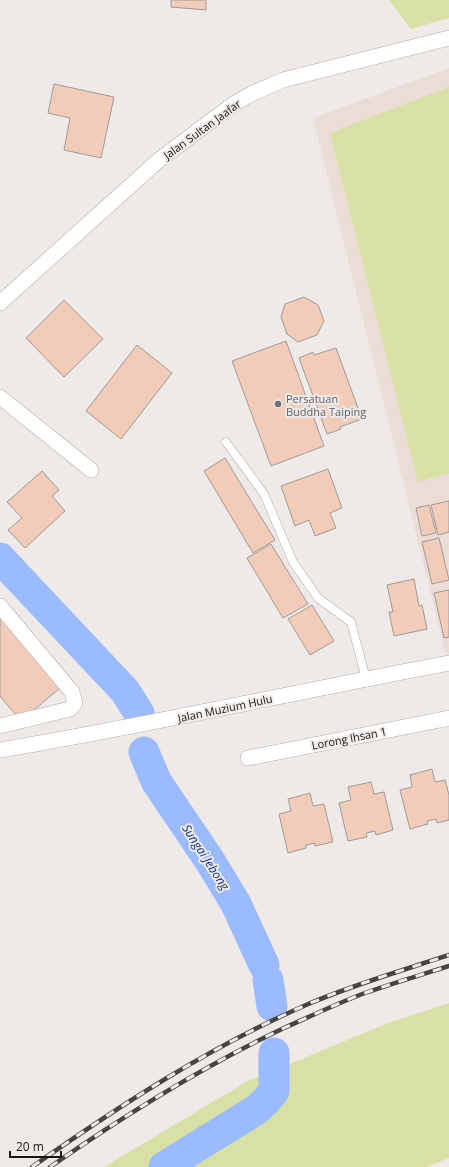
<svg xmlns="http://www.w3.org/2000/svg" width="449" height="1167" viewBox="0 0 449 1167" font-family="'Open Sans',sans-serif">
  <rect width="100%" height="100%" fill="#efeae7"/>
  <path fill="#e9ddd6" d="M 449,68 L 449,654 L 446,655 L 313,118 Z"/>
  <g fill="#d9e0a5">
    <path d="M 389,0 L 449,0 L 449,18 L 411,29 Z"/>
    <path d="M 449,87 L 449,473 L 418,482 L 330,133 Z"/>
    <path d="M 449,1003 L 449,1158 L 427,1167 L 104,1167 L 246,1082 L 388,1023 Z"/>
  </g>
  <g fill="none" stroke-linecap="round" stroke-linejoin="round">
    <g stroke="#9abcfe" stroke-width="31">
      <path d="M 0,558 L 125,691 L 139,713"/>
      <path d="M 144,752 L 156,781 L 210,861 L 236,904 L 264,965"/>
      <path d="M 268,980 L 272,1006"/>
      <path d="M 164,1167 L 256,1110 L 265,1102 L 274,1091 L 274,1053"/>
    </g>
  </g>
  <g fill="#f2ccb8" stroke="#a09b99">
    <path d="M 171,0 L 206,0 L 206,10 L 171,7 Z"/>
    <path d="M 54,84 L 114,97 L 101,158 L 64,150 L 70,118 L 48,113 Z"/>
    <path d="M 304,297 L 318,305 L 324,321 L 317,335 L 298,342 L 287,334 L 281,317 L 285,304 Z"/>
    <path d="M 64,300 L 103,339 L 64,377 L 26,338 Z"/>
    <path d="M 286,341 L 324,446 L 271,466 L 232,361 Z"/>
    <path d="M 137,345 L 172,373 L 121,439 L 86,411 Z"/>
    <path d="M 336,348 L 362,419 L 340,427 L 341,429 L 327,434 L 299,358 L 313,352 L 314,355 Z"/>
    <path d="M 225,458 L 275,540 L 253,553 L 204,471 Z"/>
    <path d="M 328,469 L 342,508 L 330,513 L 336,528 L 315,536 L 309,520 L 295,526 L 281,486 Z"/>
    <path d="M 42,471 L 59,490 L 52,496 L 65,511 L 25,548 L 8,530 L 22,518 L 7,502 Z"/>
    <path d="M 449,501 L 449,532 L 438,535 L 431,505 Z"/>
    <path d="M 429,505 L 436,533 L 422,536 L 416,508 Z"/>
    <path d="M 439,538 L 449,580 L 432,584 L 422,542 Z"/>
    <path d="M 271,544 L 308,604 L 283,618 L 247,558 Z"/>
    <path d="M 414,579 L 419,606 L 422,605 L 427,629 L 394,636 L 389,612 L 393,612 L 387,585 Z"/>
    <path d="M 449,590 L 449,637 L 444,638 L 434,593 Z"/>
    <path d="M 312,605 L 334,641 L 310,655 L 288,619 Z"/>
    <path d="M 0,617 L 60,688 L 21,721 L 0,696 Z"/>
    <path d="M 432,769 L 435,782 L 445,780 L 449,795 L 449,820 L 437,823 L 436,819 L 427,821 L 428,824 L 410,829 L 400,790 L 412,787 L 410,775 Z"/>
    <path d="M 371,782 L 374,794 L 384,792 L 393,830 L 376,835 L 375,831 L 366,833 L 367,837 L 348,841 L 339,803 L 351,800 L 348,787 Z"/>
    <path d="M 310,793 L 313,806 L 324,804 L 333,842 L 315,846 L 315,843 L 306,845 L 306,848 L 288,853 L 279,814 L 291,811 L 288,799 Z"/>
  </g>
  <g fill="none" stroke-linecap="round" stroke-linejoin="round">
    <g stroke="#b0aca9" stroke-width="9">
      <path id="service" d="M 226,442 L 264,494 L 293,562 L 318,598 L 351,622 L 366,679"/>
    </g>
    <g stroke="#b0aca9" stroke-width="16">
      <g id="minor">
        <path d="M 0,303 L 159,160 L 235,103 L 253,93 L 283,80 L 449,38"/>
        <path d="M 0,397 L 91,470"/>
        <path d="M 0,606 L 72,692 L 75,703 L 70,709 L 0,726"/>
        <path d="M 0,750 C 150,725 299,691 449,663"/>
        <path d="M 248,758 L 449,718"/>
      </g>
    </g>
    <use href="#service" stroke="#fff" stroke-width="8"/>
    <use href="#minor" stroke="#fff" stroke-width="15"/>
    <g stroke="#474442" stroke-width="4.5">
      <g id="rail">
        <path d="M 32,1167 C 119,1106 208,1048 306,1005 C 352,985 401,971 449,955"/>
        <path d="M 50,1167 C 125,1115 202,1067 284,1028 C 311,1016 338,1003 365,993 C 393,983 421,975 449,966"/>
      </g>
    </g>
    <use href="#rail" stroke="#efeae7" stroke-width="3" stroke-dasharray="9" stroke-linecap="butt"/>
  </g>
  <circle fill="#6b7280" stroke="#efeae7" stroke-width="1.5" cx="278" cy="404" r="4"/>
  <g text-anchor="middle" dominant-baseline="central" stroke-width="4" stroke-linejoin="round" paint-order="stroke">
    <g font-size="11" fill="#161413" stroke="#efeae7">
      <text transform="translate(202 129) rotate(-36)">Jalan Sultan Jaafar</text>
      <text transform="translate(225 708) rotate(-12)">Jalan Muzium Hulu</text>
      <text transform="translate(349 738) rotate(-11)">Lorong Ihsan 1</text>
    </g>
    <g font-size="11" fill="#5b616d" stroke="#efeae7" text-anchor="start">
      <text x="286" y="398">Persatuan<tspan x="286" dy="13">Buddha Taiping</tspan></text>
    </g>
    <g font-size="12" font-style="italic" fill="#072c87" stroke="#efeae7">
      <text transform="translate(206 857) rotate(57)">Sungai Jebong</text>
    </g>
  </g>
  <path d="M10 1151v6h51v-6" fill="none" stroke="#161413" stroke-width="2"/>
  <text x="16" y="1151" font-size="12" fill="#161413" stroke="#efeae7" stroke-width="3" paint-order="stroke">20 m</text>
</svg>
